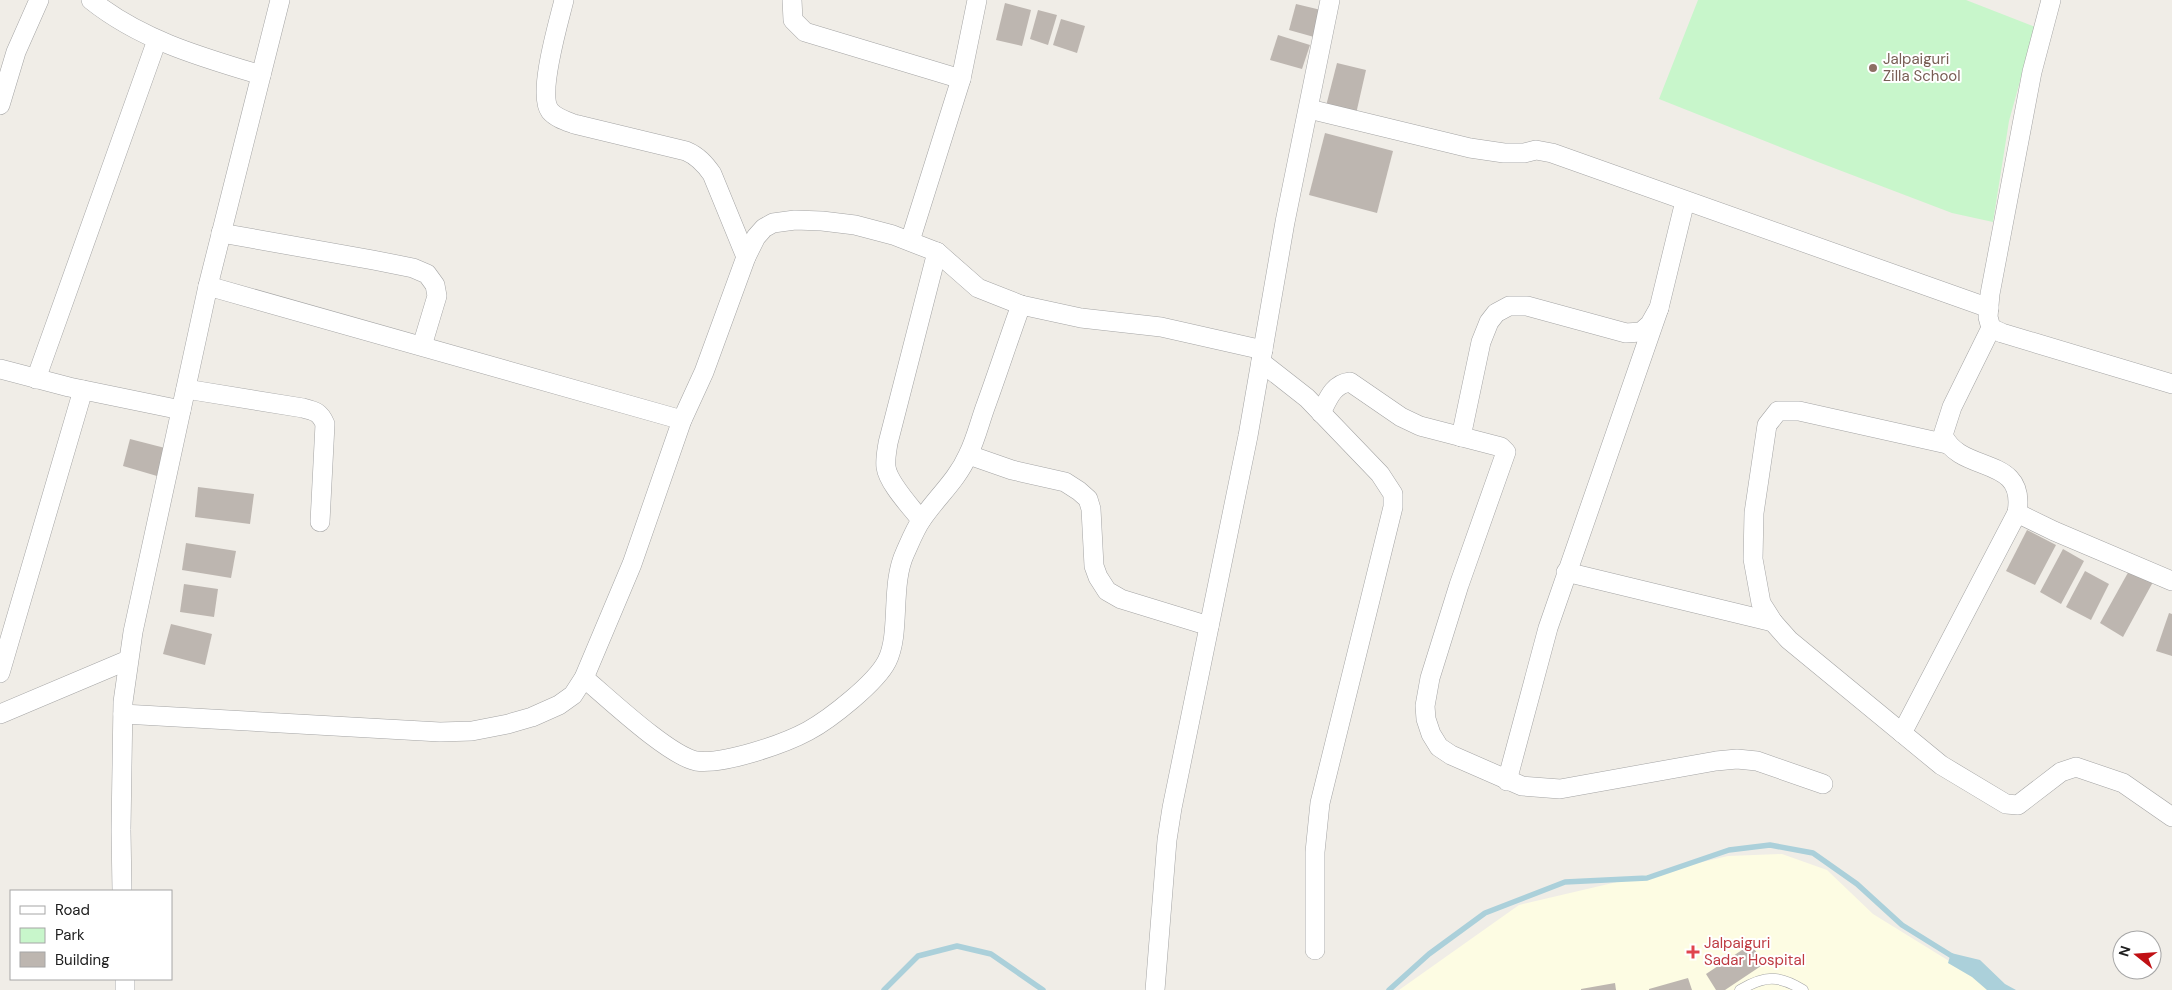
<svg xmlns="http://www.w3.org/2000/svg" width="2172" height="990" viewBox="0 0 2172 990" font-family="'DM Sans',sans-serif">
  <rect width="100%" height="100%" fill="#f0ede7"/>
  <path fill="#fdfce3" d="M 1782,854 L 1827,870 L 1873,914 L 1996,990 L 1399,990 L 1519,905 L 1728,856 Z"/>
  <path fill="#c8f6cb" d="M 1698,0 L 1966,0 L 2035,27 L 2009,121 L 1993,222 L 1952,213 L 1818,162 L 1659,99 Z"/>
  <path fill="#abd0da" d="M 1951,953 L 1980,960 L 2005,984 L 2016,990 L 1987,990 L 1972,977 L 1948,963 Z"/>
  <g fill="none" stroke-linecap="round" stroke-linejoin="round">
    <g stroke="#abd0da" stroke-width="5.5">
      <path d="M 884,990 L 918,956 L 957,946 L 991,954 L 1043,990"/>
      <path d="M 1389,990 L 1429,954 L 1485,913 L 1565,882 L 1647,878 L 1729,850 L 1770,845 L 1813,853 L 1857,884 L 1902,925 L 1955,958"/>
    </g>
  </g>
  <g fill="#bdb6b0">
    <path d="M 1005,3 L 1031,10 L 1022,46 L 996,40 Z"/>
    <path d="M 1296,4 L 1321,10 L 1314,37 L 1289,30 Z"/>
    <path d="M 1038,10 L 1057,15 L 1048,45 L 1030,39 Z"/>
    <path d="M 1061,19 L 1085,26 L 1077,53 L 1053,45 Z"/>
    <path d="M 1278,35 L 1310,45 L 1302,69 L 1270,60 Z"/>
    <path d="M 1337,63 L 1366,70 L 1356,114 L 1326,106 Z"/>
    <path d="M 1325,133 L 1393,151 L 1377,213 L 1309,195 Z"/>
    <path d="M 130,439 L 165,448 L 157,476 L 123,466 Z"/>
    <path d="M 198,487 L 254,494 L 250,524 L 195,517 Z"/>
    <path d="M 2027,530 L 2056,545 L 2035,585 L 2006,571 Z"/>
    <path d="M 186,543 L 236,551 L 231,578 L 182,570 Z"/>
    <path d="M 2063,549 L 2084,561 L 2061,604 L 2040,592 Z"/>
    <path d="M 2130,569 L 2153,582 L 2123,637 L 2100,623 Z"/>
    <path d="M 2085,571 L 2109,584 L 2091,620 L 2066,607 Z"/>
    <path d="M 184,584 L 218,589 L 214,617 L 180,612 Z"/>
    <path d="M 2169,613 L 2172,614 L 2172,656 L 2156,651 Z"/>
    <path d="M 171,624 L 212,634 L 205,665 L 163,654 Z"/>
    <path d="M 1751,944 L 1764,964 L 1725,990 L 1716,990 L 1706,974 Z"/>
    <path d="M 1688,978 L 1692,990 L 1649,990 L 1649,989 Z"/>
    <path d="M 1615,983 L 1616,990 L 1581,990 L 1581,989 Z"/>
  </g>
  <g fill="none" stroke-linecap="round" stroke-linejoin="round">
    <g stroke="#a4a4a4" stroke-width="11">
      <path id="lane" d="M 1740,990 C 1765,975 1779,975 1803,990"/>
    </g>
    <g stroke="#a4a4a4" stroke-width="20">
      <g id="street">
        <path d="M 91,0 C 141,40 201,57 261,75"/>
        <path d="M 564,0 C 559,21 537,94 550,111 C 556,118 566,121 574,124 L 686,151 C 698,156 705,164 712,174 L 746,257"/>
        <path d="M 792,0 L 793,20 L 805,32 L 961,79"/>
        <path d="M 2051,0 L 2032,72 L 1990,294 L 1988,317 L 1991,328 L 2002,333 L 2172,384"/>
        <path d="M 0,105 L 16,52 L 39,0"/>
        <path d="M 1309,109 L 1470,148 L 1504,153 L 1524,153 L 1536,150 L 1552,153 L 1989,308"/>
        <path d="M 221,233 L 373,260 L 413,268 L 427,274 L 435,285 L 437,296 L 422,346"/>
        <path d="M 910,241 L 961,79 L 977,0"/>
        <path d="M 208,286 L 682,420"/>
        <path d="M 1261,362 L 1307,398 L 1380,474 L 1393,494 L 1393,507 L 1320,803 L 1315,852 L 1315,950"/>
        <path d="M 0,369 L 69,387 L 181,410"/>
        <path d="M 36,379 L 157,40"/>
        <path d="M 186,389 L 303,408 C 315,411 320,412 325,424 L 320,522"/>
        <path d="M 1321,413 C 1328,399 1333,384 1350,382 L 1401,417 L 1420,426 L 1501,447 L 1506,452 L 1459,585 L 1430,678 L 1425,706 L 1426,719 L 1431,734 L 1439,747 L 1451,755 L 1522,786 L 1560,789 L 1716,761 L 1737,759 L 1757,761 L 1823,784"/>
        <path d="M 1461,437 L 1481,342 L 1489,322 L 1496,313 L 1509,306 L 1527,306 L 1626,333 L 1641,332 L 1650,324 L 1659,308 L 1685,201"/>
        <path d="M 1947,444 L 1799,411 L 1778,411 L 1767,425 L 1754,513 L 1753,559 L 1761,603 L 1773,622 L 1789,640 L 1941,765 L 2006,804 L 2018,805 L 2061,772 L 2076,767 L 2123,783 L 2172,817"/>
        <path d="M 969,455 L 1012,470 L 1065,482 L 1079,491 L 1088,499 L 1091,509 L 1094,566 L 1098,577 L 1107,591 L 1121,599 L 1209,626"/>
        <path d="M 2017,513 L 2054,531 L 2172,581"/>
        <path d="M 921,520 C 911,507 888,483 886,467 C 885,459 887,450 888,443 L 937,252"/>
        <path d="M 1566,572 L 1773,622"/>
        <path d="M 0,673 L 83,390"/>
        <path d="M 584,678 C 608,698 668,755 696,761 C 723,765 784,744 808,731 C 830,719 876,683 887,661 C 901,633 890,585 905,553 C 910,542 915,529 922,519 C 937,497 957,480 968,455 C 976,439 980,421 986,405 C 998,372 1009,338 1021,305"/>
        <path d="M 0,714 L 128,660"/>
        <path d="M 123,714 L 440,732 L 472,731 L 508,724 L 532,717 L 559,705 L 573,695 L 584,678 L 632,564 L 682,420 L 704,372 L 746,257 L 756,237 L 764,228 L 773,223 L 795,220 L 822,221 L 855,225 L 893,235 L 937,252 L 978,288 L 1021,305 L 1081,318 L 1161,327 L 1263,350"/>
        <path d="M 1902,733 L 2017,513 C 2027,454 1961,475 1943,435 L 1952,407 L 1991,328"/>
        <path d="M 1507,781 L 1548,628 L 1659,308"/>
        <path d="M 122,891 L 121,830 L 123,702 L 133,632 L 208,286 L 280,0"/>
        <path d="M 125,979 L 125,990"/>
        <path d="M 1155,990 L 1167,840 L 1172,808 L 1248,436 L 1285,222 L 1330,0"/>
      </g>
    </g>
    <use href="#lane" stroke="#fff" stroke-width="10"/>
    <use href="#street" stroke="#fff" stroke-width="19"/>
  </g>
  <circle fill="#8d6e63" stroke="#fff" stroke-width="2" cx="1873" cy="68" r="5"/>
  <path fill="#e0444e" stroke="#fff" stroke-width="2" d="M1690.5 944.5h5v5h5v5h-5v5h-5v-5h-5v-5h5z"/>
  <g text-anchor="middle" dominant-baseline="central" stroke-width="4" stroke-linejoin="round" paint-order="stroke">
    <g font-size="15" fill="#785e54" stroke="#fff" text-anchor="start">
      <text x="1883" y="59">Jalpaiguri<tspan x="1883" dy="17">Zilla School</tspan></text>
    </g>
    <g font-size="15" fill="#be3a42" stroke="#fff" text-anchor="start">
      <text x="1704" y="943">Jalpaiguri<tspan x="1704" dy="17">Sadar Hospital</tspan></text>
    </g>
  </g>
  <rect x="10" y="890" width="162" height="90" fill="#ffffff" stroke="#a6a6a6"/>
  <rect x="20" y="906" width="25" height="8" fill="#ffffff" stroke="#a6a6a6"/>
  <text x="55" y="915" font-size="15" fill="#202020">Road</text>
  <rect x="20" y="928" width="25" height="15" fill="#c8f6cb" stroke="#a6a6a6"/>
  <text x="55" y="940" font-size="15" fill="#202020">Park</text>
  <rect x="20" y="952" width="25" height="15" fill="#bdb6b0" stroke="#a6a6a6"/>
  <text x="55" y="965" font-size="15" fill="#202020">Building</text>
  <g transform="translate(2137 955) rotate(287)"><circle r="24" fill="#ffffff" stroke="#a6a6a6"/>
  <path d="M0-4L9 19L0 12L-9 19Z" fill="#c01014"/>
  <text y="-8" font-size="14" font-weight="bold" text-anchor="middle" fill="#202020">N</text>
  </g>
</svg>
